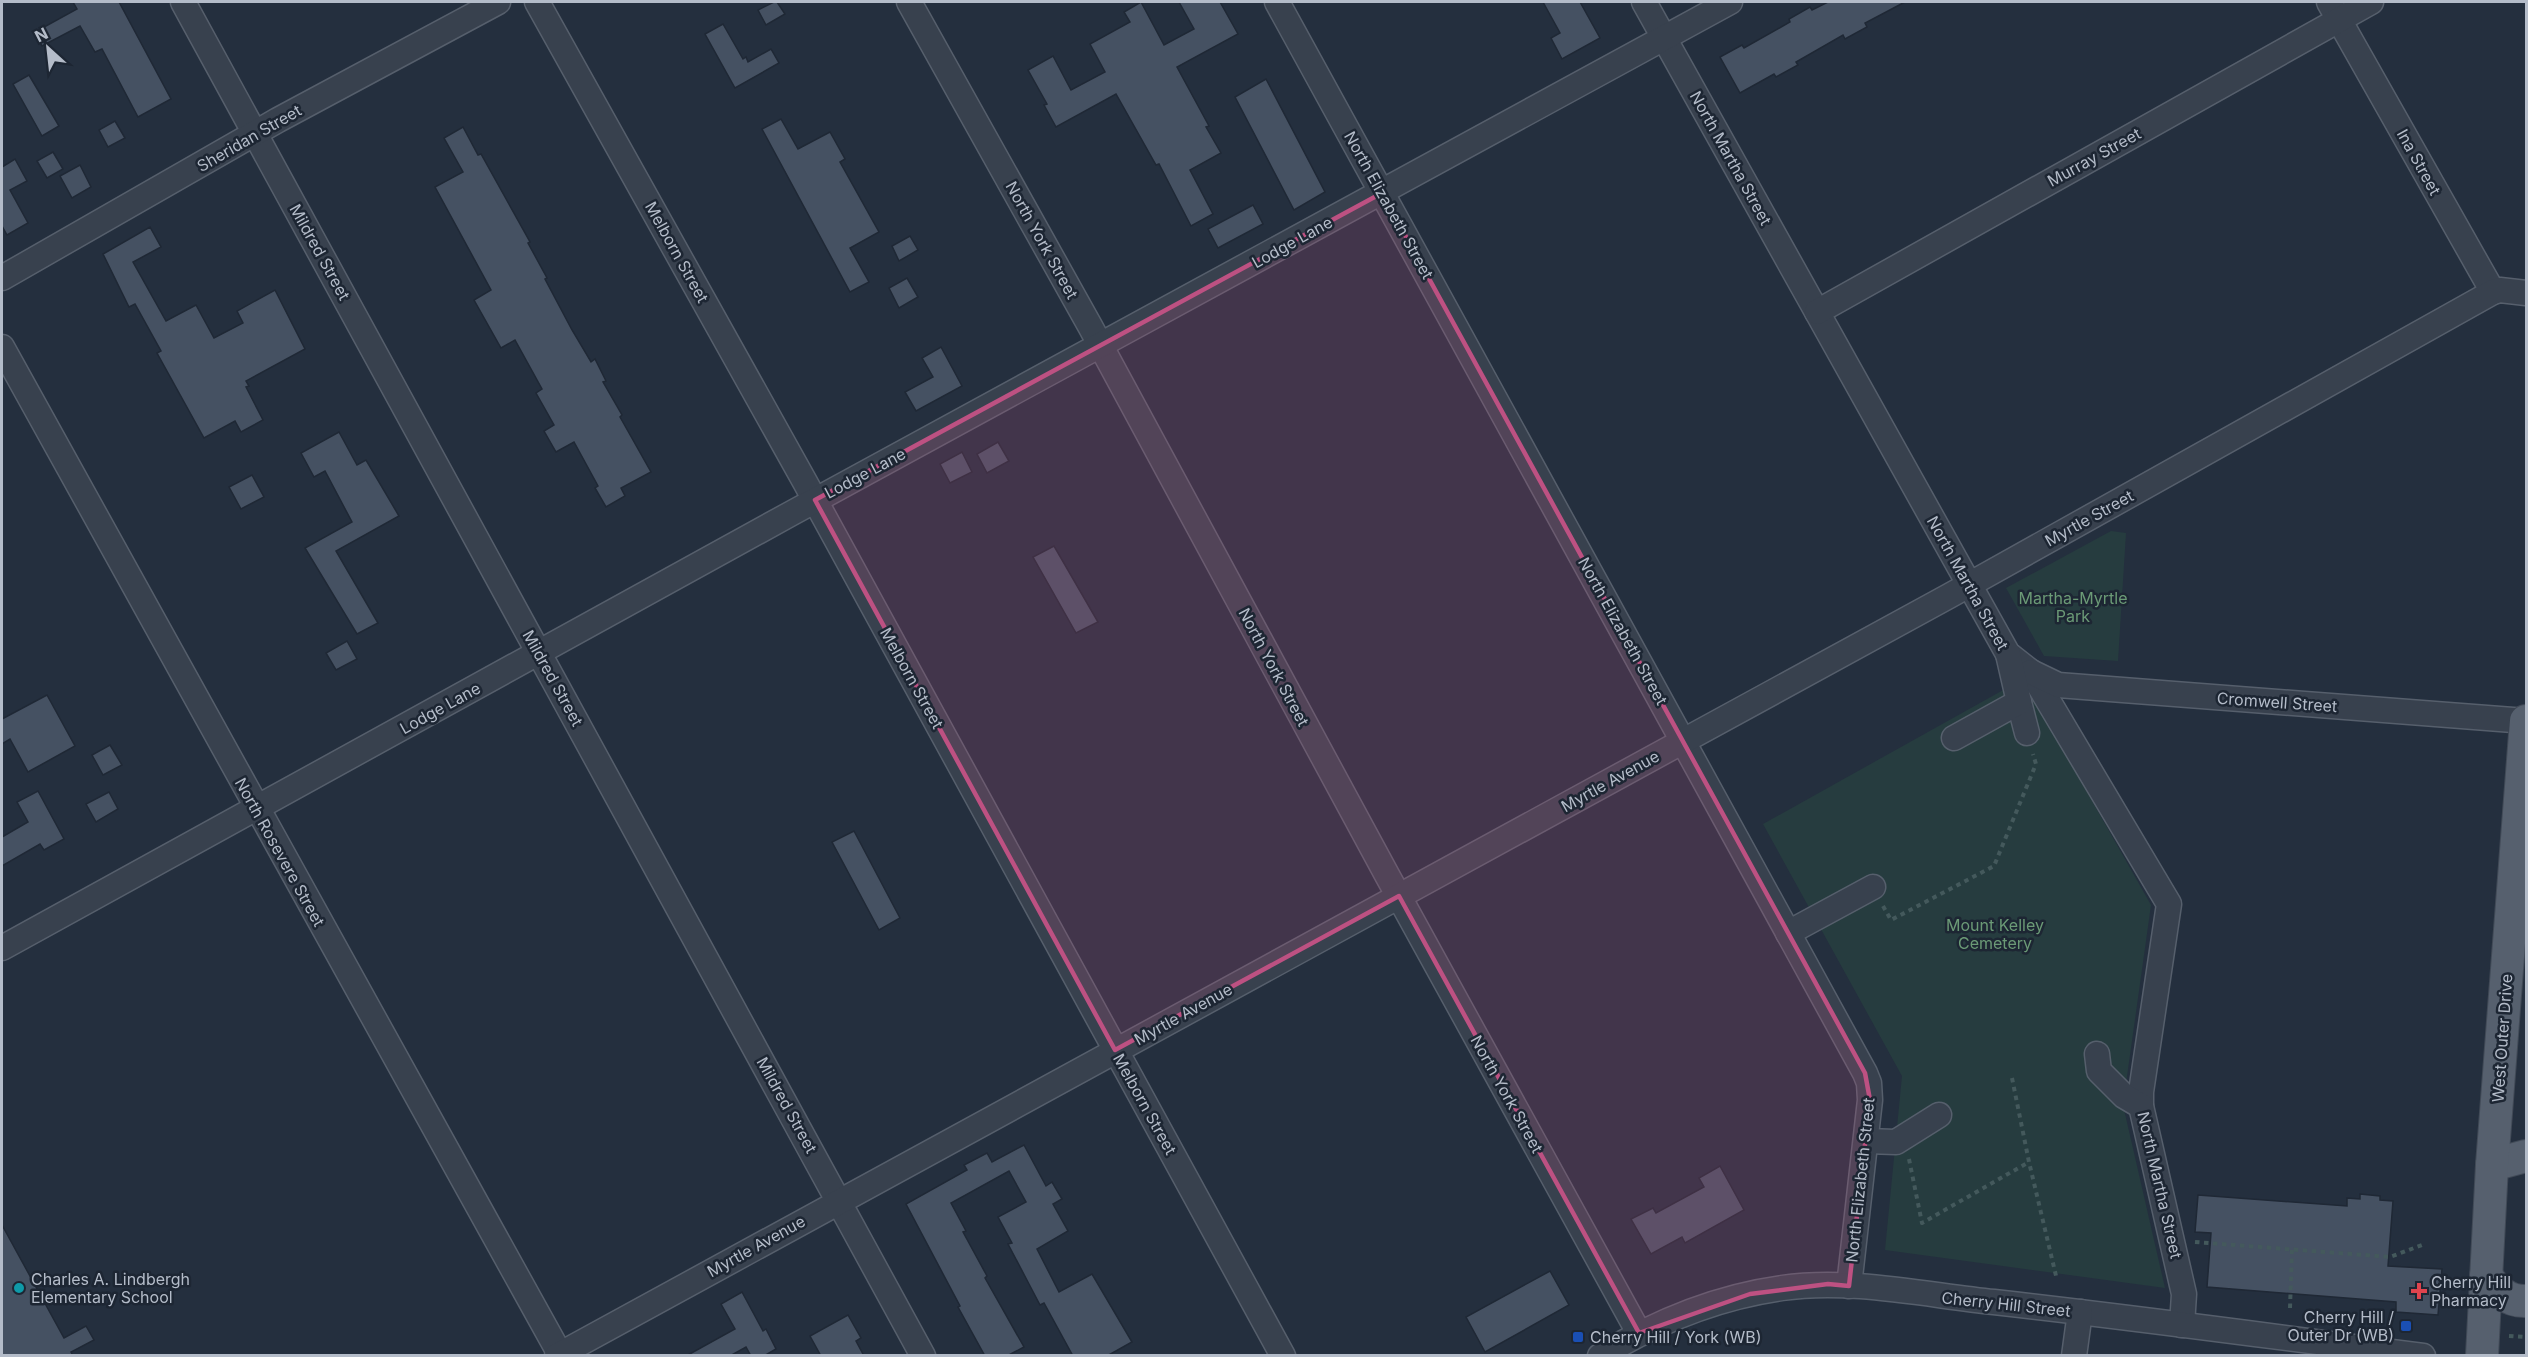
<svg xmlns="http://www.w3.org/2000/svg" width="2528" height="1357" viewBox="0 0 2528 1357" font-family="Inter,sans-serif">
  <rect width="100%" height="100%" fill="#242f3e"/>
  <g fill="#263c3f">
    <path d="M 2111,531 L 2126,533 L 2118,661 L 2044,656 L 2006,588 Z"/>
    <path d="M 2023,679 L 2151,905 L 2123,1105 L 2165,1288 L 1885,1250 L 1902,1076 L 1763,824 Z"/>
  </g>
  <g fill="#455162" stroke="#1f2835" stroke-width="1.5">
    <path d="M 73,2 L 119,2 L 171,99 L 138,117 L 102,49 L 95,52 L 80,26 L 42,46 L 35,32 L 77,9 Z"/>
    <path d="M 774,2 L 777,2 L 785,14 L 766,25 L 758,10 Z"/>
    <path d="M 1141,2 L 1164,45 L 1194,29 L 1179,2 L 1220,2 L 1238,34 L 1177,67 L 1209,126 L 1206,127 L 1221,153 L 1190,170 L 1213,214 L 1191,226 L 1159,164 L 1156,165 L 1116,94 L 1056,127 L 1044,105 L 1047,104 L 1028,70 L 1053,56 L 1071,90 L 1105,72 L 1090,44 L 1130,22 L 1124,12 Z"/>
    <path d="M 1543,2 L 1580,2 L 1600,38 L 1562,59 L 1551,38 L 1560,33 Z"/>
    <path d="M 1828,2 L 1905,2 L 1865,23 L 1867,27 L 1845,39 L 1843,35 L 1796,62 L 1798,65 L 1776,77 L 1774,74 L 1740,93 L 1720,57 L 1742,45 L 1744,48 L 1790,22 L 1789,19 L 1810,7 L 1812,10 Z"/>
    <path d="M 723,24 L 743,59 L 746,57 L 748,62 L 771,49 L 779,63 L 735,88 L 705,34 Z"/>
    <path d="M 29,75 L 59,126 L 42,136 L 13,84 Z"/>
    <path d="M 1266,79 L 1325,192 L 1294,210 L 1235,97 Z"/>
    <path d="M 781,119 L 798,149 L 830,132 L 845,159 L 840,162 L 879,232 L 850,248 L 869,282 L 850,292 L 762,129 Z"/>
    <path d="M 115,121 L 125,138 L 108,147 L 99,130 Z"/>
    <path d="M 463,127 L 478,155 L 481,154 L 530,242 L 528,243 L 547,278 L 545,279 L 572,330 L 591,362 L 595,359 L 606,381 L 603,382 L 622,415 L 620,417 L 651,472 L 621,488 L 625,496 L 606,507 L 595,488 L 598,486 L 574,442 L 556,452 L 544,431 L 554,425 L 536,393 L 542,389 L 515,340 L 501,348 L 474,300 L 491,290 L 435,187 L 463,172 L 444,138 Z"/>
    <path d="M 53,152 L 63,169 L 47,178 L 37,161 Z"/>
    <path d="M 15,159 L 27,181 L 10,190 L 28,223 L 7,235 L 2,226 L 2,167 Z"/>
    <path d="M 80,165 L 91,187 L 72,198 L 60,176 Z"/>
    <path d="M 1253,205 L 1263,224 L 1218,248 L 1208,229 Z"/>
    <path d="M 150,227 L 161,247 L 133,262 L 166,321 L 196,305 L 214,338 L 243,323 L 237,311 L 275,290 L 305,349 L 246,381 L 249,386 L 246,387 L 263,420 L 241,432 L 235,421 L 204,438 L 157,353 L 161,351 L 135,304 L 129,307 L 103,254 Z"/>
    <path d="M 910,236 L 918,250 L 899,261 L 892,246 Z"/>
    <path d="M 907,278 L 918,297 L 899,308 L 889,288 Z"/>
    <path d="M 941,347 L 962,386 L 916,411 L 905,392 L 933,377 L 922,358 Z"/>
    <path d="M 339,432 L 357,465 L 366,460 L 399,516 L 336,551 L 378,623 L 357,634 L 305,548 L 352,522 L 325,471 L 314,477 L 301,453 Z"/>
    <path d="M 998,442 L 1009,461 L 987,473 L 977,454 Z"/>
    <path d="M 962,452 L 972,472 L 950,483 L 940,464 Z"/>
    <path d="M 252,475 L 264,497 L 241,509 L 229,487 Z"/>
    <path d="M 1054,546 L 1098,622 L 1076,633 L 1033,557 Z"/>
    <path d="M 347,641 L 357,659 L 336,670 L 326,653 Z"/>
    <path d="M 47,695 L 75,746 L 28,772 L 10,739 L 2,744 L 2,719 Z"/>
    <path d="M 110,745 L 122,765 L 103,775 L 92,755 Z"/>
    <path d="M 38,791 L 64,839 L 44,850 L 40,844 L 2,866 L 2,837 L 28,822 L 17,802 Z"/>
    <path d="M 109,792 L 118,809 L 96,822 L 86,804 Z"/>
    <path d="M 854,831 L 900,918 L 879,930 L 832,842 Z"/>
    <path d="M 1024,1145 L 1046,1186 L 1052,1182 L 1062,1199 L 1053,1204 L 1068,1231 L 1037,1249 L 1059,1292 L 1092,1274 L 1132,1342 L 1107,1356 L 1073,1356 L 1044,1303 L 1040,1305 L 1029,1284 L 1008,1244 L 1012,1243 L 998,1217 L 1026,1202 L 1009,1171 L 951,1203 L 966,1231 L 963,1232 L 987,1276 L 985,1278 L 1024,1347 L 1007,1356 L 985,1356 L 958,1307 L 960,1306 L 906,1204 L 967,1170 L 964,1165 L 987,1153 L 992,1162 Z"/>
    <path d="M 1720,1166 L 1744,1210 L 1685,1243 L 1682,1237 L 1651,1254 L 1631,1219 L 1653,1208 L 1656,1213 L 1704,1187 L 1699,1178 Z"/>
    <path d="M 2360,1194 L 2380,1196 L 2380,1200 L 2393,1201 L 2388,1266 L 2442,1269 L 2438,1315 L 2396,1312 L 2396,1302 L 2207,1287 L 2211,1233 L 2195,1232 L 2198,1195 L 2347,1206 L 2347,1198 L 2360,1199 Z"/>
    <path d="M 2,1225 L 64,1338 L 86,1326 L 94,1340 L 71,1352 L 73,1356 L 2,1356 Z"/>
    <path d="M 1550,1271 L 1569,1305 L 1485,1352 L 1466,1317 Z"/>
    <path d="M 742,1292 L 763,1331 L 766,1329 L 776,1349 L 764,1356 L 751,1356 L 746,1347 L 730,1356 L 686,1356 L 735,1329 L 721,1304 Z"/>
    <path d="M 848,1315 L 861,1338 L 856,1341 L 864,1356 L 821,1356 L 810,1336 Z"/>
  </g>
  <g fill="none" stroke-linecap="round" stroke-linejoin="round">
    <g stroke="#565f6c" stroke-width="27">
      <g id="minor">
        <path d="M 183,2 L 923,1356"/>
        <path d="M 537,2 L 805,482 L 1283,1356"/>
        <path d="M 909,2 L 1090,326 L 1387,875 L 1639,1333"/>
        <path d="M 1277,2 L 1865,1073 L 1869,1083 L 1870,1100 L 1849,1286"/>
        <path d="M 1644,2 L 2008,654 L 2031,672 L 2169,904 L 2141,1092 L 2141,1106 L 2184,1294 L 2182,1325"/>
        <path d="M 2329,2 L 2493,292"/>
        <path d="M 2,278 L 278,120 L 498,2"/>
        <path d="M 1817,312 L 2371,2"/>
        <path d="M 2,347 L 561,1356"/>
        <path d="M 2031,672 L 2058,685 L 2526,721"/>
        <path d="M 2019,702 L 2027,733"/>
        <path d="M 1954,738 L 2019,702 L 2008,654"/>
        <path d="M 1788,933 L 1873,887"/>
        <path d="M 2,948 L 792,513 L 1730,2"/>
        <path d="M 2097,1054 L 2099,1071 L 2124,1096 L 2141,1106"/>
        <path d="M 1866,1141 L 1896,1142 L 1939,1115"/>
        <path d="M 557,1356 L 1949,596 L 2493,292 L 2500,290 L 2526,293"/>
        <path d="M 1600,1356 C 1656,1322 1717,1297 1782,1288 C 1850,1278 1926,1295 1994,1302 C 2137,1318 2280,1337 2423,1356"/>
        <path d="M 2074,1356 L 2080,1312"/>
      </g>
    </g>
    <g stroke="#414a57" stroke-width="34">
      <g id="major">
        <path d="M 2492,1165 L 2526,1156"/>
        <path d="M 2486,1276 C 2497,1290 2507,1302 2526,1301"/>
        <path d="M 2482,1356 L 2492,1165 L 2526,721"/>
      </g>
    </g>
    <g stroke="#44595c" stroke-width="4" stroke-dasharray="4.5 4.5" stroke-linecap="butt">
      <path d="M 1883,906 L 1891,920 L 1994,866 L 2036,764 L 2033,754"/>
      <path d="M 2012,1078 L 2029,1162 L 2057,1280"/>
      <path d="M 1909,1159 L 1922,1223 L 2029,1162"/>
      <path d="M 2195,1242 L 2390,1257 L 2422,1245"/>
      <path d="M 2290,1308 L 2292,1250"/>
      <path d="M 2509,1336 L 2526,1337"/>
    </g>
    <use href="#minor" stroke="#38414e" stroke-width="24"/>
    <use href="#major" stroke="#56606e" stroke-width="32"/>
  </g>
  <path fill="#bd5182" fill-opacity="0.2" stroke="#bd5182" stroke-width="4.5" stroke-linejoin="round" d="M 1382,193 L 1865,1073 L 1870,1100 L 1849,1286 L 1828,1284 L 1750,1294 L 1639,1333 L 1399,896 L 1115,1050 L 815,500 Z"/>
  <circle fill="#0f9aa8" stroke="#1d2633" stroke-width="2" cx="19" cy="1288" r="6"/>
  <path fill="#e0444e" stroke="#1d2633" stroke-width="2" d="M2416 1282h6v6h6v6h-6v6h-6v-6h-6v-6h6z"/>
  <g fill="#1a4fb4" stroke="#1d2633" stroke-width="2">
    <rect x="2400" y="1320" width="12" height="12" rx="3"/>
    <rect x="1572" y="1331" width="12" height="12" rx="3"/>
  </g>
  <g text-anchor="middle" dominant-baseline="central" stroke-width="5" stroke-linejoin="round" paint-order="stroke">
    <g font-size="16" fill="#b4bcc9" stroke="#1d2633">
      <text transform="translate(249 138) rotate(-30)">Sheridan Street</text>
      <text transform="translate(2094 157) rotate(-29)">Murray Street</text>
      <text transform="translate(1731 158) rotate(61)">North Martha Street</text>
      <text transform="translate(2419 162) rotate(61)">Ina Street</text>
      <text transform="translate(1389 205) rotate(61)">North Elizabeth Street</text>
      <text transform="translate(1042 240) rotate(61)">North York Street</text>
      <text transform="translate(1292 242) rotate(-29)">Lodge Lane</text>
      <text transform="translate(320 252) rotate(61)">Mildred Street</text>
      <text transform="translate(677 252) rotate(61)">Melborn Street</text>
      <text transform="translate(865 473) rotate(-28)">Lodge Lane</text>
      <text transform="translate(2089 518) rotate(-29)">Myrtle Street</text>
      <text transform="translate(1968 583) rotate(61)">North Martha Street</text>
      <text transform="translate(1623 631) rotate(61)">North Elizabeth Street</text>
      <text transform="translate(1274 667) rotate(62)">North York Street</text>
      <text transform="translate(553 678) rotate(61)">Mildred Street</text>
      <text transform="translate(912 678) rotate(61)">Melborn Street</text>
      <text transform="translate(2277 702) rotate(4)">Cromwell Street</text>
      <text transform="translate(440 708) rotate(-29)">Lodge Lane</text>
      <text transform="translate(1610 781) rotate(-29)">Myrtle Avenue</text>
      <text transform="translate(280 852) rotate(61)">North Rosevere Street</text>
      <text transform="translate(1183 1014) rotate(-29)">Myrtle Avenue</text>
      <text transform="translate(2502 1038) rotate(-86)">West Outer Drive</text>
      <text transform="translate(1507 1094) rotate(61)">North York Street</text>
      <text transform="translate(1145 1104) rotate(61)">Melborn Street</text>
      <text transform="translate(787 1105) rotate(61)">Mildred Street</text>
      <text transform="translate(1860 1180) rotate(-84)">North Elizabeth Street</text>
      <text transform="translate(2160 1185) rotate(77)">North Martha Street</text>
      <text transform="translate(756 1246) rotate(-29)">Myrtle Avenue</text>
      <text transform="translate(2006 1304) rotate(6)">Cherry Hill Street</text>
    </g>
    <g font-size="16" fill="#6b9a76" stroke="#1d2633">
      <text x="2073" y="598">Martha-Myrtle<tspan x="2073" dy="18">Park</tspan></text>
      <text x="1995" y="925">Mount Kelley<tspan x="1995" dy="18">Cemetery</tspan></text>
    </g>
    <g font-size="16" fill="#b4bcc9" stroke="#1d2633" text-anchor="start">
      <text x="31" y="1279">Charles A. Lindbergh<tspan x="31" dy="18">Elementary School</tspan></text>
      <text x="2431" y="1282">Cherry Hill<tspan x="2431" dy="18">Pharmacy</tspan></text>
      <text x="2394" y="1317" text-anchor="end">Cherry Hill /<tspan x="2394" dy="18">Outer Dr (WB)</tspan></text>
      <text x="1590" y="1337">Cherry Hill / York (WB)</text>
    </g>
  </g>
  <rect width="2528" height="1357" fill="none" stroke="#b4bcc9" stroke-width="6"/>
  <g transform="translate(48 48) rotate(333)" stroke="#1d2633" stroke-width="4.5" paint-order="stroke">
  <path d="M0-4.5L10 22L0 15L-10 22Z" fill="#b4bcc9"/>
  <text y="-9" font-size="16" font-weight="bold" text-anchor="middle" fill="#b4bcc9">N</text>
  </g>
</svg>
